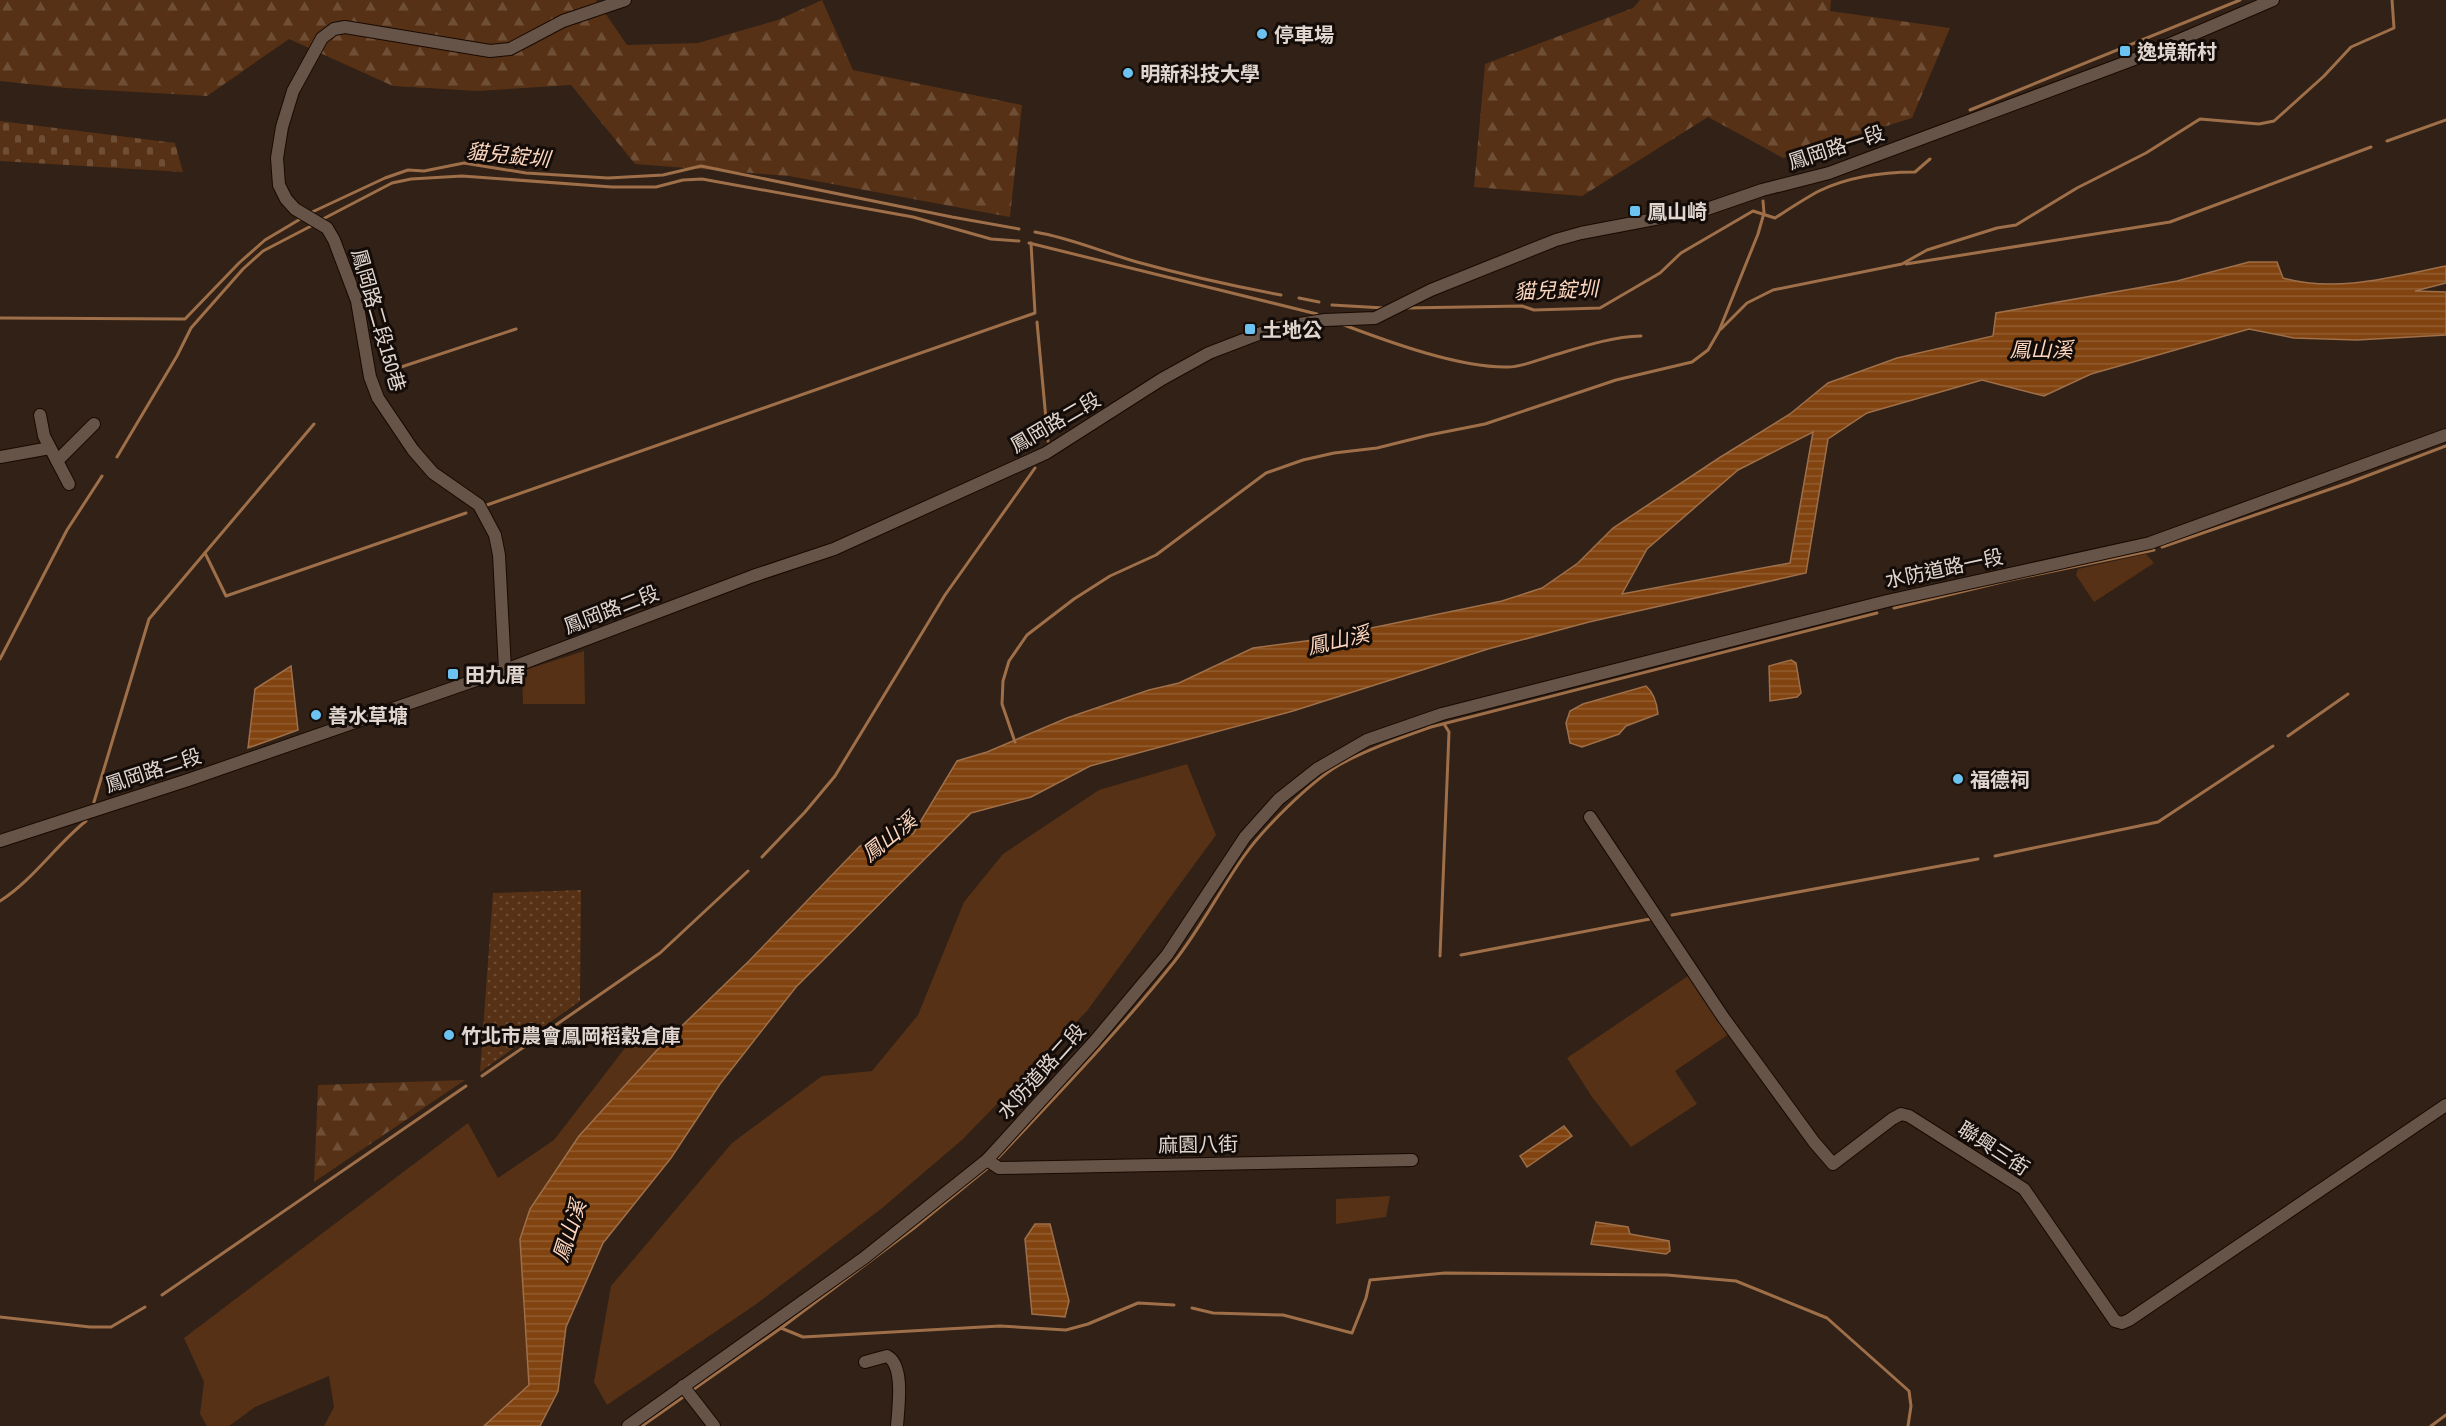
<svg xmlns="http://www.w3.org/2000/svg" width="2446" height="1426" viewBox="0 0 2446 1426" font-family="'Archivo Narrow','Noto Sans TC',sans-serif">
  <defs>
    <pattern id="forest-firs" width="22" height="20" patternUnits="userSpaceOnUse" patternTransform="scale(1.5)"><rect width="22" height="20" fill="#573115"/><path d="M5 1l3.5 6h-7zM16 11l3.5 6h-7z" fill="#6f4e36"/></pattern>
    <pattern id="cemetery-stones" width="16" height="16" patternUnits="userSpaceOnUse" patternTransform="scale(1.5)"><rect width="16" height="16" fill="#573115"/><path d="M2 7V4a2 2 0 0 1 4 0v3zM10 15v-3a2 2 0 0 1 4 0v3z" fill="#6f4e36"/></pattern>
    <pattern id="park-dots" width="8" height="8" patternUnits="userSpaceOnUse" patternTransform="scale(1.5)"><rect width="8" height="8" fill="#573115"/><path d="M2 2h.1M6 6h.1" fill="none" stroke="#6f4e36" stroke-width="1.8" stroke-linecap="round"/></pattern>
    <pattern id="water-rules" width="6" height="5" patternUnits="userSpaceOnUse" patternTransform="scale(1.5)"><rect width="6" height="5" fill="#81430f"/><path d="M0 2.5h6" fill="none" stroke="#935d31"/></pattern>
  </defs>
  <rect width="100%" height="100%" fill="#312116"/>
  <g fill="#573115">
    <path d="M 2146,554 L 2154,563 L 2094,602 L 2076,575 L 2078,569 Z"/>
    <path d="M 584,651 L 585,704 L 523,704 L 522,671 Z"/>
    <path d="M 1187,764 L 1216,835 L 1087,1011 L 962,1140 L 881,1209 L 755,1305 L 607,1405 L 594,1382 L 611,1286 L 732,1143 L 822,1076 L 872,1071 L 918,1015 L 964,902 L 1003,854 L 1099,790 Z"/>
    <path d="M 1688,976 L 1729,1034 L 1675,1071 L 1697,1104 L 1631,1147 L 1592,1097 L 1567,1058 Z"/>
    <path d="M 635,1035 L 657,1050 L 579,1136 L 523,1304 L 529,1385 L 484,1426 L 324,1426 L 334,1407 L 329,1376 L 255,1407 L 229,1426 L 207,1426 L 200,1414 L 204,1382 L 184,1338 L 468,1123 L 498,1178 L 554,1140 Z"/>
    <path d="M 1390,1196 L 1386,1217 L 1336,1224 L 1336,1199 Z"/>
  </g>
  <g fill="url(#forest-firs)">
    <path d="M 0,0 L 596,0 L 627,45 L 698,43 L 778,20 L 822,0 L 853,70 L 1022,105 L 1010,217 L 789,176 L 635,164 L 571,85 L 478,91 L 393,86 L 289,39 L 207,96 L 66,88 L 0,81 Z"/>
    <path d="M 1640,0 L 1831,0 L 1830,11 L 1950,28 L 1912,118 L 1783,158 L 1708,117 L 1582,196 L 1474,187 L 1485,64 L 1633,8 Z"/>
    <path d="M 465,1080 L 314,1182 L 318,1085 Z"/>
  </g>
  <path fill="url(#cemetery-stones)" d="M 0,121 L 175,143 L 183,172 L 0,161 Z"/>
  <path fill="url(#park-dots)" d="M 581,890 L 580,1001 L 480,1072 L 493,893 Z"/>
  <g fill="url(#water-rules)" stroke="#9e6f49" stroke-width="1.5" fill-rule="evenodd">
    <path d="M 2249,262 L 2277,262 L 2283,278 C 2336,293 2392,277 2446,266 L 2446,283 L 2415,291 L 2446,292 L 2446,335 L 2357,340 L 2294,338 L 2249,329 L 2091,374 L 2044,396 L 1982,380 L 1867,413 L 1828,439 L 1806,573 L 1589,622 L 1488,649 L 1293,711 L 1090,766 L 1031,797 L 971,813 L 796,987 L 720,1084 L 671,1158 L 603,1243 L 566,1327 L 558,1391 L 540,1426 L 484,1426 L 529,1385 L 520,1239 L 530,1209 L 579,1136 L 657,1050 L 749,961 L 860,846 L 883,833 L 913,834 L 957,761 L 987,752 L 1067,718 L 1149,690 L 1179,683 L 1253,648 L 1313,640 L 1502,601 L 1542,588 L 1578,563 L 1613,528 L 1719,458 L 1790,414 L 1828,383 L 1897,358 L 1993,336 L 1996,313 L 2177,281 ZM 1813,432 L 1790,563 L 1622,594 L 1647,549 L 1738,470 Z"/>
    <path d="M 1791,660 L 1796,663 L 1801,693 L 1797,697 L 1770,701 L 1769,666 Z"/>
    <path d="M 291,666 L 298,730 L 248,748 L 255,689 Z"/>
    <path d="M 1646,686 C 1654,693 1657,704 1658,714 L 1626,726 L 1619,734 L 1582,747 L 1570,743 L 1566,723 L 1570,711 L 1583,704 Z"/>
    <path d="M 1564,1126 L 1572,1136 L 1527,1167 L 1520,1156 Z"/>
    <path d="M 1596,1222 L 1628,1227 L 1630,1234 L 1669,1241 L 1670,1251 L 1666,1254 L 1591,1244 Z"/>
    <path d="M 1035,1224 L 1050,1224 L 1069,1301 L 1065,1317 L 1032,1314 L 1025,1239 Z"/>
  </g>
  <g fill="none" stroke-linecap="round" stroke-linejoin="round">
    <g stroke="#9e6f49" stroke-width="3">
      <path d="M 1970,110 L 2240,0"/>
      <path d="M 2387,141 L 2446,120"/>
      <path d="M 310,213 L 385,178 L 408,170 L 424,171 L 464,163 L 526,173 L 608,178 L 663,175 L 701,166 L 952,217 L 1019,229"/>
      <path d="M 321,220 L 392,183 L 411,179 L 462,176 L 612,187 L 656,187 L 683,180 L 702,179 L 913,217 L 991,239 L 1019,241"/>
      <path d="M 1035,232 C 1071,238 1102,252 1137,262 C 1184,275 1233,286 1281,295"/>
      <path d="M 1029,243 L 1317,314"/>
      <path d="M 1906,264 L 2170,222 L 2371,147"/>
      <path d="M 1299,298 L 1319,302"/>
      <path d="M 1332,305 L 1384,308"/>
      <path d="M 1406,308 L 1522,306 L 1534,310 L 1600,308 L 1660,273 L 1681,253 L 1753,211 L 1775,218 C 1789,209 1804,199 1819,191 C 1848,177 1883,172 1915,172 L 1930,159"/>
      <path d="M 0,318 L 185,319 L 239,263 L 265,240 L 302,218"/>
      <path d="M 1037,322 L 1048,441"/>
      <path d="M 1344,325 C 1389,342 1460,368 1508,367 C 1521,367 1535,361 1548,357 C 1579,348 1608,337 1641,336"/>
      <path d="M 1721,329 L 1747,303 L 1773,290 L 1902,264 L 1927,250 L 1997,228 L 2016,225 L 2077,188 L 2146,153 L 2200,119 L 2259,124 L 2274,121 L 2324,76 L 2351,47 L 2394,28 L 2392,0"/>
      <path d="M 392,370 L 516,329"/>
      <path d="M 117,457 L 177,356 L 191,328 L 243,269 L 263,251 L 313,225"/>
      <path d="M 484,506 L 1035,313 L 1031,243"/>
      <path d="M 2162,547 L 2348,483 L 2446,446"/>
      <path d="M 205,553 L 226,596 L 466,513"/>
      <path d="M 1894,608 L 2010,580 L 2154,550"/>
      <path d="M 0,659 L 67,530 L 102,476"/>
      <path d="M 2288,736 L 2348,694"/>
      <path d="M 1015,742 L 1002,704 L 1003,681 L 1009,661 L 1027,635 L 1074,599 L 1110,576 L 1156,555 L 1266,473 L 1303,460 L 1334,453 L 1377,448 L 1429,435 L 1485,424 L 1616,380 L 1692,362 L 1708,350 L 1719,331 L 1758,234 L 1764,213 L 1763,201"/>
      <path d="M 94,802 L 149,619 L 314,424"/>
      <path d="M 1995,856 L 2158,822 L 2273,746"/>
      <path d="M 762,857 L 805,812 L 835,776 L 945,595 L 1035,468"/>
      <path d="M 0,901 C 33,880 55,846 86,821"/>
      <path d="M 1672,915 L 1978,859"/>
      <path d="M 1461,955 L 1650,919"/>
      <path d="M 1440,956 L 1449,732 L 1444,724"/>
      <path d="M 482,1076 L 660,953 L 748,871"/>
      <path d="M 995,1161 C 1056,1096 1118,1032 1174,962 C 1200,929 1220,890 1244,856 C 1263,829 1310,782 1339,765 C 1368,749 1400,738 1431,727 L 1877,613"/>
      <path d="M 162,1295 L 466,1086"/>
      <path d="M 1192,1308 L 1213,1313 L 1283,1315 L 1352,1333 L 1366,1298 L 1370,1280 L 1445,1273 L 1667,1275 L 1736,1281 L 1827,1318 L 1909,1391 L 1911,1406 L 1908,1426"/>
      <path d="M 0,1317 L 90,1327 L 111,1327 L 145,1307"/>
      <path d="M 781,1328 L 803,1337 L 1000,1326 L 1066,1330 L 1088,1324 L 1138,1303 L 1174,1305"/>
      <path d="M 691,1391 L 781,1328 L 914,1228 L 990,1166"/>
      <path d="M 642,1426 L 686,1395"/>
      <path d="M 2431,1426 L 2446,1415"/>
    </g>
    <g stroke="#180a02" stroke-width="14">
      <g id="minor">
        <path d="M 40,415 L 44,436 L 69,484"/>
        <path d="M 0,457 L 50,448"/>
        <path d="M 57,461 L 94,424"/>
        <path d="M 505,670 L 499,555 L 495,535 L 479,505 L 433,473 L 413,450 L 378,398 L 370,377 L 357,301 L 334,240 L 327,228 L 295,209 L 286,199 L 279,185 L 277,158 L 282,127 L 293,91 L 322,38 L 334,29 L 345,27 L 490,51 L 510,49 L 563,21 L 625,0"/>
        <path d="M 1590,817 L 1723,1017 L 1814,1142 L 1833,1164 L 1892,1119 L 1901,1114 L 1909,1116 L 2024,1189 L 2115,1321 L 2122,1323 L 2129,1320 L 2446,1105"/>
        <path d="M 0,841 L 188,780 L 505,670 L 753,576 L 834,549 L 1046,453 L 1162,379 L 1209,353 L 1274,328 L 1325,320 L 1375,318 L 1431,290 L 1556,240 L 1581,233 L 1707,209 L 1762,190 L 1829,173 L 2140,57 L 2273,0"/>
        <path d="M 987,1160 L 999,1168 L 1412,1160"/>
        <path d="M 865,1362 L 887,1356 C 905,1365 898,1409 897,1426"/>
        <path d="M 683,1386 L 714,1426"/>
        <path d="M 628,1426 L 864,1258 L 987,1160 L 1094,1042 L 1167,955 L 1245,837 L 1279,799 L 1317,769 L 1367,740 L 1442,714 L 1887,601 L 2150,543 L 2446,435"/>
      </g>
    </g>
    <use href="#minor" stroke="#675448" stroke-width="12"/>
  </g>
  <g fill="#6cc3f2" stroke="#140c08" stroke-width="2">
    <circle cx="1262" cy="34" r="6"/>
    <rect x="2119" y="45" width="12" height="12" rx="3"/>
    <circle cx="1128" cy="73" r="6"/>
    <rect x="1629" y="205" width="12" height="12" rx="3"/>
    <rect x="1244" y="323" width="12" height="12" rx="3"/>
    <rect x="447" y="668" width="12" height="12" rx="3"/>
    <circle cx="316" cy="715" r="6"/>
    <circle cx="1958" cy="779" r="6"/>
    <circle cx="449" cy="1035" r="6"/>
  </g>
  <g text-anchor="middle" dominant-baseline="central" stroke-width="6" stroke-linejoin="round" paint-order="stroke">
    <g font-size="20" font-weight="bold" fill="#e1d6cf" stroke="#140c08" text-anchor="start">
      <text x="1274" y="34">停車場</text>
      <text x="2137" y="51">逸境新村</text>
      <text x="1140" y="73">明新科技大學</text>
      <text x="1647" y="211">鳳山崎</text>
      <text x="1262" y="329">土地公</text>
      <text x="465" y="674">田九厝</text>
      <text x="328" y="715">善水草塘</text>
      <text x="1970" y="779">福德祠</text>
      <text x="461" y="1035">竹北市農會鳳岡稻穀倉庫</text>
    </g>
    <g font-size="20" fill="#e1d6cf" stroke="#140c08">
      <text transform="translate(1836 147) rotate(-18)">鳳岡路一段</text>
      <text transform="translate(379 320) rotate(74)">鳳岡路二段150巷</text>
      <text transform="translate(1055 422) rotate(-30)">鳳岡路二段</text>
      <text transform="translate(1944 568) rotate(-12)">水防道路一段</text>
      <text transform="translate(611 609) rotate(-21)">鳳岡路二段</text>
      <text transform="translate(153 770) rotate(-18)">鳳岡路二段</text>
      <text transform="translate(1041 1071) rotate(-48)">水防道路二段</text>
      <text transform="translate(1198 1144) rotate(-1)">麻園八街</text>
      <text transform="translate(1994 1148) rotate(33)">聯興三街</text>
    </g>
    <g font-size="21" font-style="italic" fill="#fbd5bd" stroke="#140c08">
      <text transform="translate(508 155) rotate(6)">貓兒錠圳</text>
      <text transform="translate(1556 290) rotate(-2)">貓兒錠圳</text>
      <text x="2041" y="349">鳳山溪</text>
      <text transform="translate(1338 640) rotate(-13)">鳳山溪</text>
      <text transform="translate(889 837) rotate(-39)">鳳山溪</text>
      <text transform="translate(569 1231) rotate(-72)">鳳山溪</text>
    </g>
  </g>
</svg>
